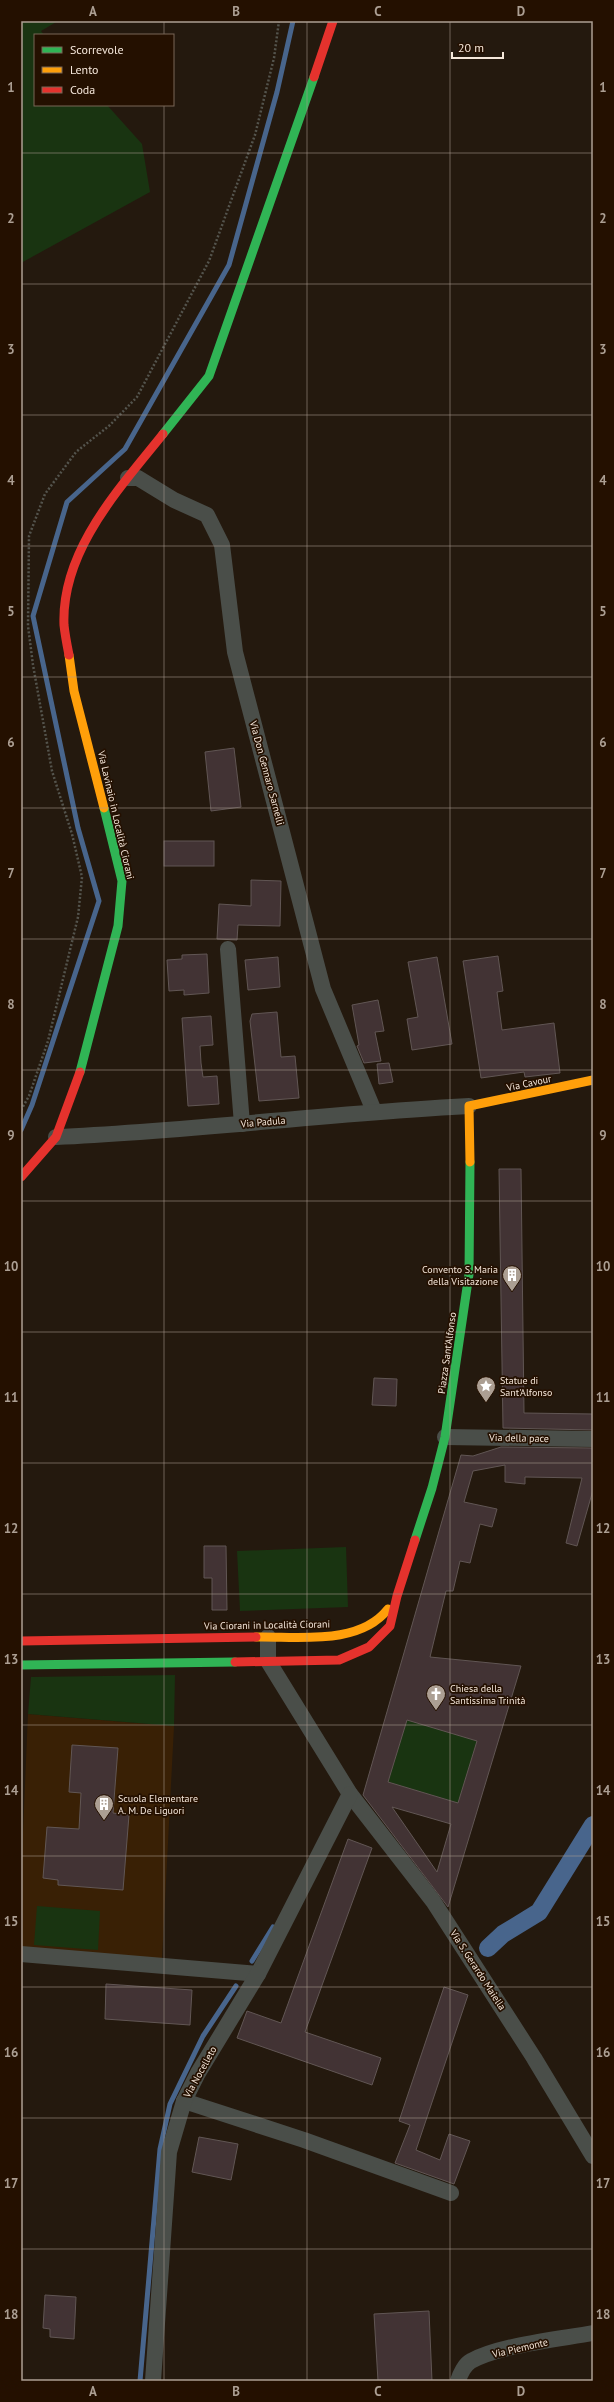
<svg xmlns="http://www.w3.org/2000/svg" width="614" height="2402" viewBox="0 0 614 2402" font-family="'PT Sans',sans-serif">
  <rect width="100%" height="100%" fill="#24190e"/>
  <path fill="#392005" d="M 28,1714 L 174,1726 L 162,1959 L 21,1948 L 21,1880 Z"/>
  <g fill="#193411">
    <path d="M 21,21 L 58,21 L 41,31 L 44,35 L 35,35 L 35,105 L 107,105 L 142,144 L 150,192 L 21,263 Z"/>
    <path d="M 346,1547 L 348,1607 L 240,1611 L 237,1551 Z"/>
    <path d="M 175,1675 L 174,1726 L 28,1714 L 31,1677 Z"/>
    <path d="M 407,1720 L 477,1741 L 458,1803 L 388,1782 Z"/>
    <path d="M 37,1906 L 100,1911 L 98,1950 L 34,1945 Z"/>
  </g>
  <g fill="none" stroke-linecap="round" stroke-linejoin="round">
    <g stroke="#48658c" stroke-width="5">
      <path d="M 21,1130 L 32,1105 L 99,901 L 78,828 L 33,616 L 67,502 L 125,449 L 229,265 L 277,92 L 293,21"/>
      <path d="M 252,1961 L 273,1927"/>
      <path d="M 140,2381 L 160,2149 L 170,2104 L 203,2036 L 236,1986"/>
    </g>
    <path stroke="#48658c" stroke-width="18" d="M 488,1948 L 503,1934 L 539,1912 L 593,1825"/>
  </g>
  <g fill="#423334" stroke="#615654" fill-rule="evenodd">
    <path d="M 234,748 L 241,807 L 211,811 L 205,752 Z"/>
    <rect x="164" y="841" width="50" height="25"/>
    <path d="M 251,880 L 281,881 L 280,926 L 238,925 L 237,940 L 217,939 L 219,904 L 251,906 Z"/>
    <path d="M 207,954 L 209,993 L 184,995 L 184,990 L 169,991 L 167,960 L 182,959 L 182,955 Z"/>
    <path d="M 498,956 L 503,991 L 497,992 L 502,1030 L 554,1023 L 560,1073 L 525,1077 L 524,1072 L 481,1078 L 463,961 Z"/>
    <path d="M 278,957 L 280,987 L 248,990 L 245,960 Z"/>
    <path d="M 437,957 L 452,1044 L 412,1050 L 407,1019 L 418,1017 L 408,962 Z"/>
    <path d="M 378,1000 L 384,1031 L 375,1032 L 381,1061 L 364,1063 L 357,1046 L 359,1045 L 352,1005 Z"/>
    <path d="M 277,1012 L 281,1057 L 295,1056 L 299,1098 L 259,1101 L 250,1021 L 252,1014 Z"/>
    <path d="M 211,1016 L 213,1045 L 200,1046 L 201,1063 L 203,1077 L 217,1076 L 219,1104 L 188,1106 L 182,1018 Z"/>
    <path d="M 389,1063 L 393,1082 L 379,1084 L 377,1064 Z"/>
    <path d="M 499,1169 L 521,1169 L 524,1413 L 593,1414 L 593,1430 L 503,1428 Z"/>
    <path d="M 374,1378 L 397,1379 L 396,1406 L 372,1405 Z"/>
    <path d="M 501,1447 L 593,1448 L 593,1490 L 577,1546 L 566,1543 L 582,1478 L 525,1477 L 525,1484 L 505,1482 L 505,1465 L 473,1471 L 464,1502 L 497,1509 L 492,1527 L 480,1524 L 470,1563 L 460,1561 L 453,1591 L 446,1591 L 430,1657 L 521,1666 L 448,1907 L 363,1795 L 461,1455 L 473,1456 ZM 407,1720 L 477,1741 L 458,1803 L 388,1782 ZM 392,1807 L 451,1824 L 437,1872 Z"/>
    <path d="M 204,1546 L 226,1546 L 227,1610 L 212,1610 L 212,1578 L 204,1578 Z"/>
    <path d="M 72,1745 L 118,1748 L 113,1813 L 129,1815 L 123,1890 L 58,1885 L 58,1880 L 43,1878 L 47,1827 L 79,1829 L 81,1793 L 69,1792 Z"/>
    <path d="M 348,1839 L 372,1848 L 305,2032 L 381,2058 L 372,2085 L 237,2038 L 247,2011 L 281,2023 Z"/>
    <path d="M 106,1984 L 192,1990 L 190,2025 L 105,2019 Z"/>
    <path d="M 444,1987 L 468,1995 L 416,2150 L 440,2160 L 449,2134 L 470,2141 L 454,2184 L 395,2163 L 410,2125 L 399,2121 Z"/>
    <path d="M 199,2137 L 238,2144 L 231,2180 L 192,2172 Z"/>
    <path d="M 45,2295 L 76,2297 L 74,2339 L 50,2337 L 50,2329 L 43,2328 Z"/>
    <path d="M 429,2311 L 432,2381 L 378,2381 L 374,2314 Z"/>
  </g>
  <g fill="none" stroke-linecap="round" stroke-linejoin="round">
    <path stroke="#54544d" stroke-width="2.5" stroke-dasharray="2 2" stroke-linecap="butt" d="M 21,1110 L 29,1096 L 48,1041 L 78,917 L 82,877 L 72,834 L 52,771 L 33,665 L 28,626 L 29,536 L 45,494 L 76,452 L 110,425 L 137,397 L 209,261 L 255,135 L 274,58 L 279,21"/>
    <g stroke="#4a4e49" stroke-width="16">
      <path d="M 128,478 L 138,478 L 174,500 L 207,515 L 222,545 L 235,652 L 323,989 L 374,1111"/>
      <path d="M 228,949 L 242,1124"/>
      <path d="M 56,1137 C 194,1131 331,1113 469,1106"/>
      <path d="M 445,1437 L 593,1439"/>
      <path d="M 268,1637 L 268,1661 L 350,1794 L 433,1901 L 534,2058 L 593,2156"/>
      <path d="M 21,1954 L 258,1974"/>
      <path d="M 184,2101 L 304,2140 L 451,2193"/>
      <path d="M 153,2381 L 169,2152 L 184,2101 L 198,2073 L 258,1974 L 350,1794"/>
      <path d="M 458,2381 C 460,2374 465,2364 471,2361 C 500,2345 560,2339 593,2333"/>
    </g>
    <g stroke="#30b455" stroke-width="9">
      <path d="M 163,434 L 209,376 L 314,77"/>
      <path d="M 80,1072 L 118,926 L 122,881 L 104,808"/>
      <path d="M 415,1540 L 432,1488 L 445,1437 L 469,1274 L 470,1162"/>
      <path d="M 21,1665 L 235,1662"/>
    </g>
    <g stroke="#ff9f0a" stroke-width="9">
      <path d="M 69,655 L 74,691 L 104,808"/>
      <path d="M 470,1162 L 469,1106 L 593,1080"/>
      <path d="M 256,1637 C 298,1636 359,1646 388,1609"/>
    </g>
    <g stroke="#e5322d" stroke-width="9">
      <path d="M 314,77 L 333,21"/>
      <path d="M 69,655 C 67,645 65,635 64,625 C 61,550 120,488 163,434"/>
      <path d="M 21,1177 L 56,1137 L 80,1072"/>
      <path d="M 21,1641 L 256,1637"/>
      <path d="M 235,1662 L 339,1660 L 369,1647 L 390,1626 L 397,1596 L 415,1540"/>
    </g>
  </g>
  <path fill="none" stroke="#ac9f93" stroke-width="1" stroke-opacity="0.55" d="M 164,21 L 164,35M 307,21 L 307,2381M 450,21 L 450,2381M 164,105 L 164,2381M 21,153 L 593,153M 21,284 L 593,284M 21,415 L 593,415M 21,546 L 593,546M 21,677 L 593,677M 21,808 L 593,808M 21,939 L 593,939M 21,1070 L 593,1070M 21,1201 L 593,1201M 21,1332 L 593,1332M 21,1463 L 593,1463M 21,1594 L 593,1594M 21,1725 L 593,1725M 21,1856 L 593,1856M 21,1987 L 593,1987M 21,2118 L 593,2118M 21,2249 L 593,2249"/>
  <defs>
    <g id="building-pin" transform="scale(1)"><path d="M0 17L-7.5 6A9.5 9.5 0 1 1 7.5 6Z" fill="#ac9f93" stroke="#241000"/><path d="M-4-6H4V6H1V3H-1V6H-4ZM-2.5-4.3h1.7v1.8h-1.7ZM.8-4.3h1.7v1.8H.8ZM-2.5-1h1.7V.8h-1.7ZM.8-1h1.7V.8H.8Z" fill="#fff"/></g>
    <g id="sight-pin" transform="scale(1)"><path d="M0 17L-7.5 6A9.5 9.5 0 1 1 7.5 6Z" fill="#ac9f93" stroke="#241000"/><path d="M0-6L1.8-2.2L6-1.7L2.9 1.2L3.7 5.4L0 3.3L-3.7 5.4L-2.9 1.2L-6-1.7L-1.8-2.2Z" fill="#fff"/></g>
    <g id="church-pin" transform="scale(1)"><path d="M0 17L-7.5 6A9.5 9.5 0 1 1 7.5 6Z" fill="#ac9f93" stroke="#241000"/><path d="M-1.2-6h2.4v3.5h3.3v2.4h-3.3V6h-2.4V-.1h-3.3v-2.4h3.3Z" fill="#fff"/></g>
  </defs>
  <g fill-rule="evenodd">
    <use href="#building-pin" x="512" y="1275"/>
    <use href="#sight-pin" x="486" y="1386"/>
    <use href="#church-pin" x="436" y="1694"/>
    <use href="#building-pin" x="104" y="1804"/>
  </g>
  <g text-anchor="middle" dominant-baseline="central" stroke-width="3.5" stroke-linejoin="round" paint-order="stroke">
    <g font-size="10" fill="#f5e7da" stroke="#241000">
      <text transform="translate(267 773) rotate(75)">Via Don Gennaro Sarnelli</text>
      <text transform="translate(116 815) rotate(77)">Via Lavinaio in Località Ciorani</text>
      <text transform="translate(529 1083) rotate(-12)">Via Cavour</text>
      <text transform="translate(263 1122) rotate(-5)">Via Padula</text>
      <text transform="translate(447 1353) rotate(-82)">Piazza Sant'Alfonso</text>
      <text transform="translate(519 1438) rotate(1)">Via della pace</text>
      <text transform="translate(267 1625) rotate(-1)">Via Ciorani in Località Ciorani</text>
      <text transform="translate(478 1970) rotate(57)">Via S. Gerardo Maiella</text>
      <text transform="translate(200 2072) rotate(-61)">Via Nocelleto</text>
      <text transform="translate(520 2348) rotate(-13)">Via Piemonte</text>
    </g>
    <g font-size="10" fill="#f5e7da" stroke="#241000" text-anchor="start">
      <text x="498" y="1269" text-anchor="end">Convento S. Maria<tspan x="498" dy="12">della Visitazione</tspan></text>
      <text x="500" y="1380">Statue di<tspan x="500" dy="12">Sant'Alfonso</tspan></text>
      <text x="450" y="1688">Chiesa della<tspan x="450" dy="12">Santissima Trinità</tspan></text>
      <text x="118" y="1798">Scuola Elementare<tspan x="118" dy="12">A. M. De Liguori</tspan></text>
    </g>
  </g>
  <rect width="614" height="2402" fill="none" stroke="#241000" stroke-width="44"/>
  <rect x="34" y="34" width="140" height="72" fill="#241000" stroke="#786657"/>
  <rect x="42" y="47" width="20" height="6" fill="#30b455" stroke="#786657"/>
  <text x="70" y="54" font-size="12" fill="#f5e7da">Scorrevole</text>
  <rect x="42" y="67" width="20" height="6" fill="#ff9f0a" stroke="#786657"/>
  <text x="70" y="74" font-size="12" fill="#f5e7da">Lento</text>
  <rect x="42" y="87" width="20" height="6" fill="#e5322d" stroke="#786657"/>
  <text x="70" y="94" font-size="12" fill="#f5e7da">Coda</text>
  <path d="M452 52v6h51v-6" fill="none" stroke="#f5e7da" stroke-width="2"/>
  <text x="458" y="52" font-size="12" fill="#f5e7da" stroke="#241000" stroke-width="3" paint-order="stroke">20 m</text>
  <rect x="22" y="22" width="570" height="2358" fill="none" stroke="#ac9f93" stroke-width="1.5"/>
  <g font-size="13" text-anchor="middle" font-weight="bold" fill="#ac9f93">
    <text x="93" y="16">A</text>
    <text x="236" y="16">B</text>
    <text x="378" y="16">C</text>
    <text x="521" y="16">D</text>
    <text x="11" y="92">1</text>
    <text x="603" y="92">1</text>
    <text x="11" y="223">2</text>
    <text x="603" y="223">2</text>
    <text x="11" y="354">3</text>
    <text x="603" y="354">3</text>
    <text x="11" y="485">4</text>
    <text x="603" y="485">4</text>
    <text x="11" y="616">5</text>
    <text x="603" y="616">5</text>
    <text x="11" y="747">6</text>
    <text x="603" y="747">6</text>
    <text x="11" y="878">7</text>
    <text x="603" y="878">7</text>
    <text x="11" y="1009">8</text>
    <text x="603" y="1009">8</text>
    <text x="11" y="1140">9</text>
    <text x="603" y="1140">9</text>
    <text x="11" y="1271">10</text>
    <text x="603" y="1271">10</text>
    <text x="11" y="1402">11</text>
    <text x="603" y="1402">11</text>
    <text x="11" y="1533">12</text>
    <text x="603" y="1533">12</text>
    <text x="11" y="1664">13</text>
    <text x="603" y="1664">13</text>
    <text x="11" y="1795">14</text>
    <text x="603" y="1795">14</text>
    <text x="11" y="1926">15</text>
    <text x="603" y="1926">15</text>
    <text x="11" y="2057">16</text>
    <text x="603" y="2057">16</text>
    <text x="11" y="2188">17</text>
    <text x="603" y="2188">17</text>
    <text x="11" y="2319">18</text>
    <text x="603" y="2319">18</text>
    <text x="93" y="2396">A</text>
    <text x="236" y="2396">B</text>
    <text x="378" y="2396">C</text>
    <text x="521" y="2396">D</text>
  </g>
</svg>
